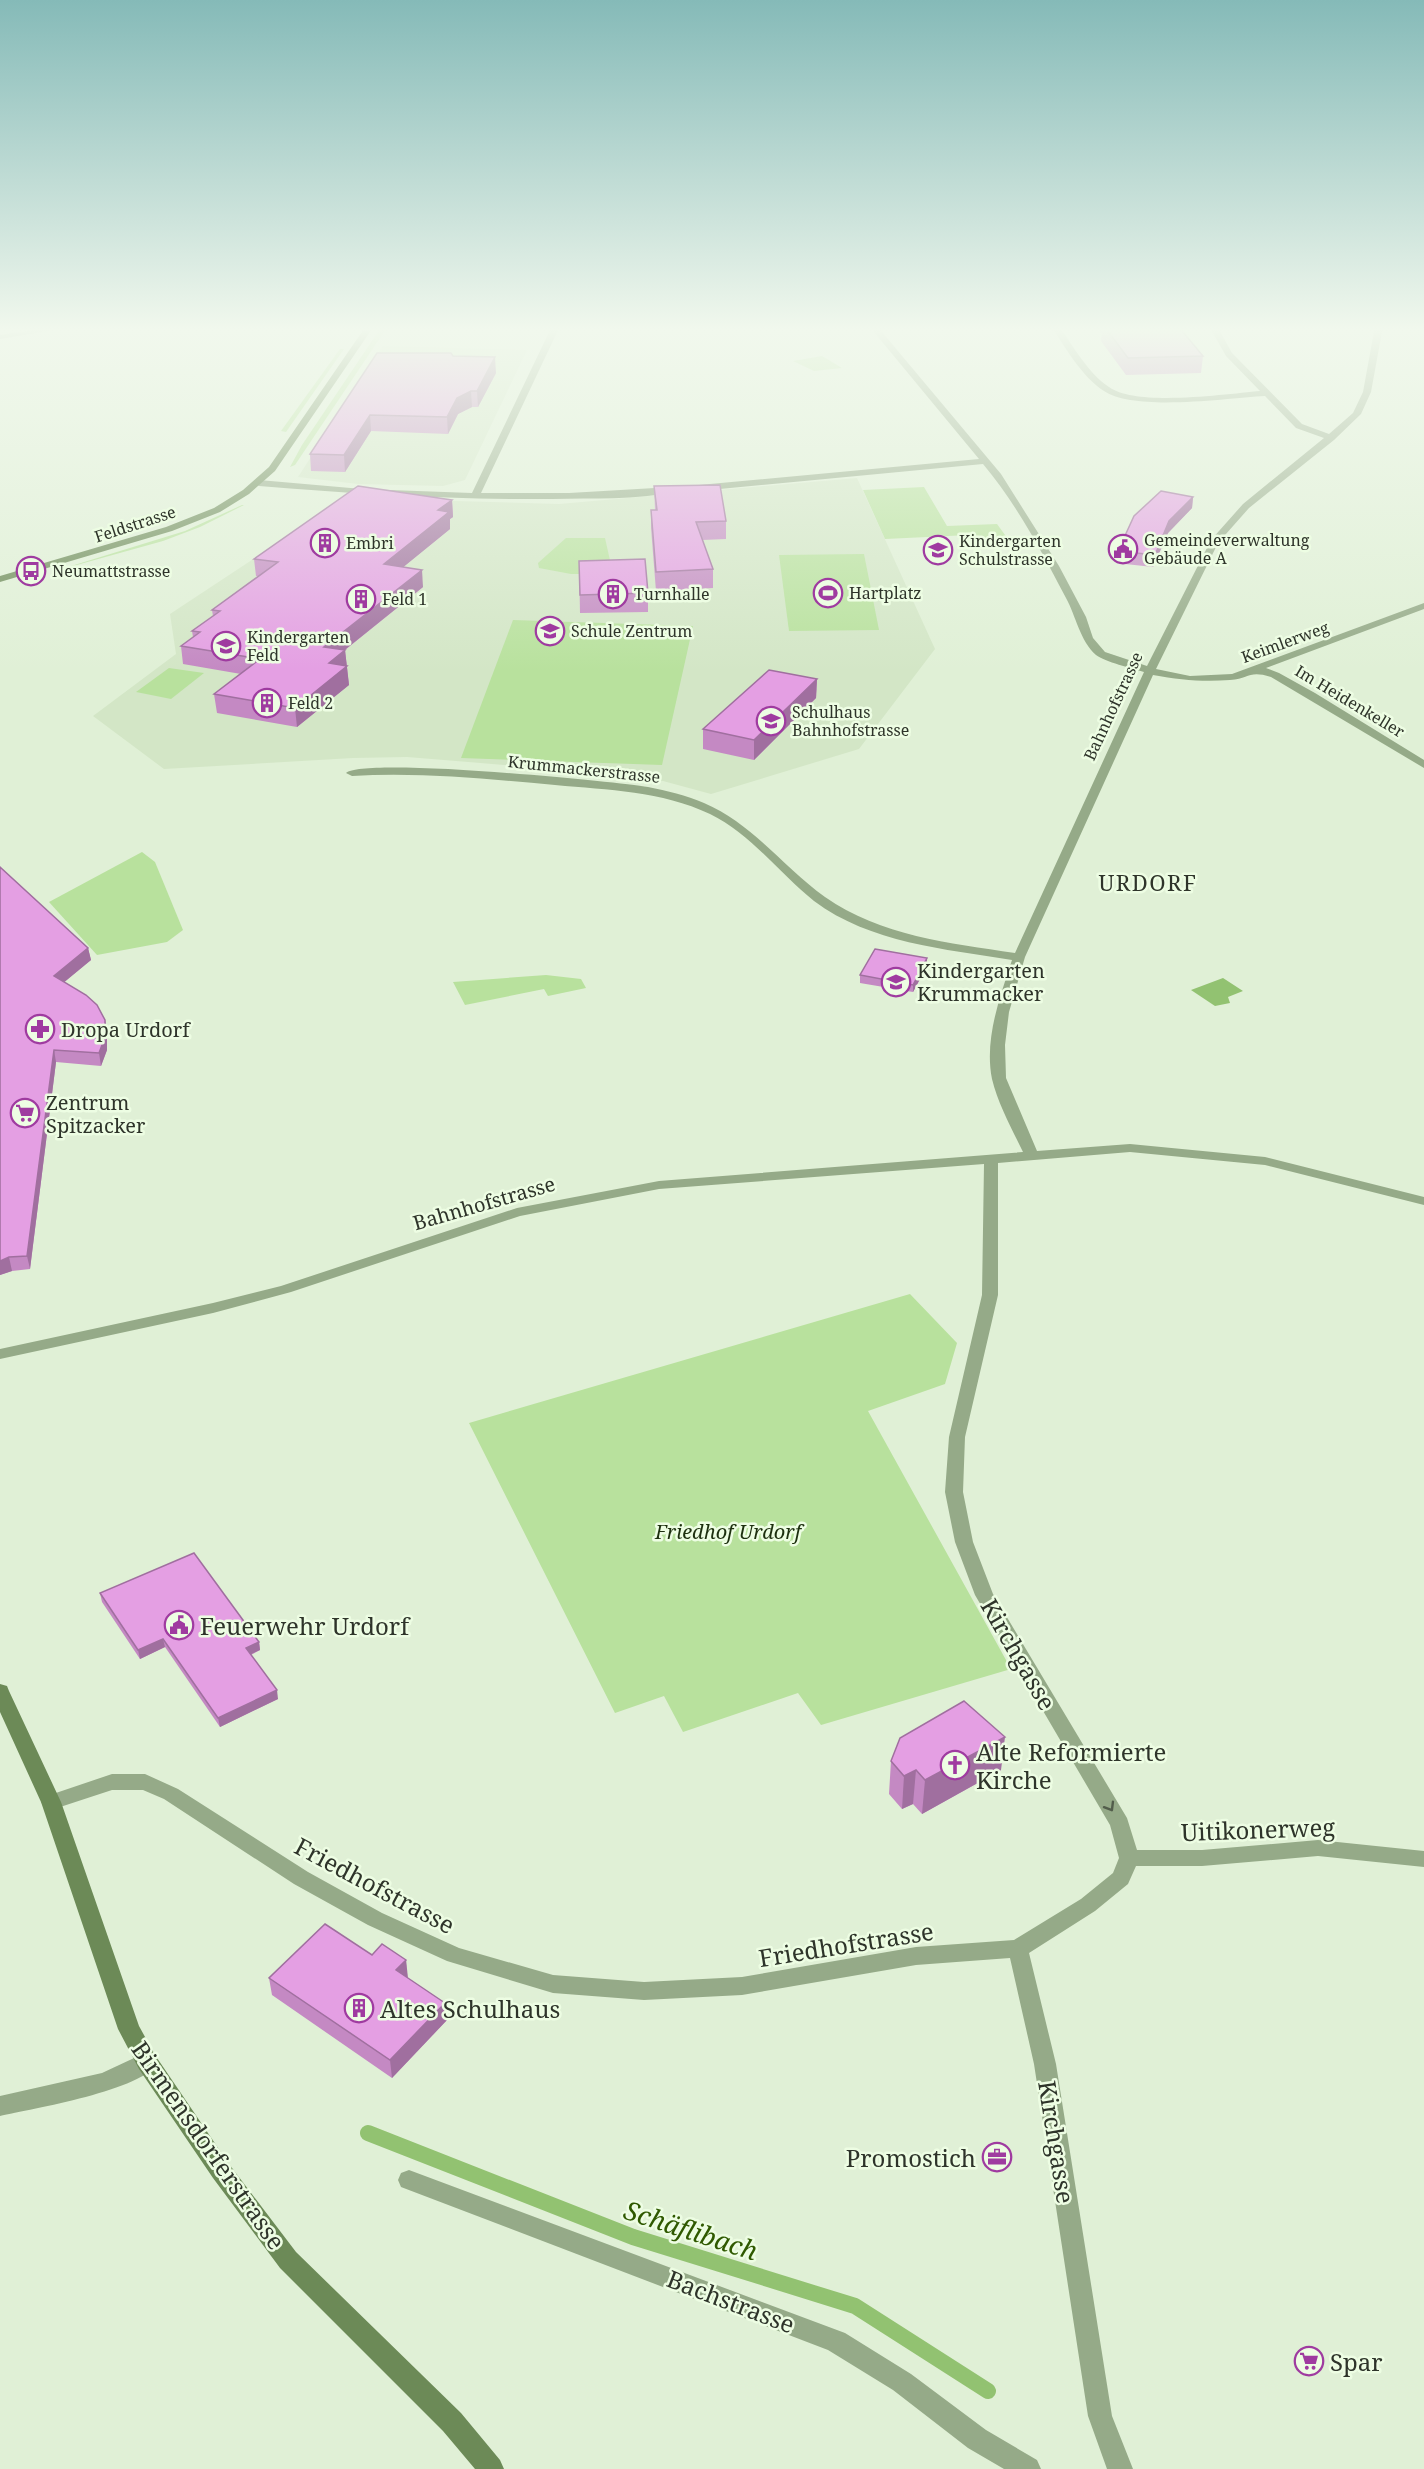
<svg xmlns="http://www.w3.org/2000/svg" width="1424" height="2469" viewBox="0 0 1424 2469" font-family="'Noto Serif',serif">
  <rect width="100%" height="100%" fill="#e0f0d6"/>
  <g fill="#d3e6c6">
    <path d="M 383,346 L 527,350 L 465,480 L 443,486 L 358,484 L 298,477 Z"/>
    <path d="M 857,478 L 935,649 L 859,749 L 711,794 L 663,781 L 591,772 L 407,757 L 353,758 L 164,769 L 93,716 L 176,654 L 170,614 L 346,498 L 559,504 Z"/>
  </g>
  <g fill="#b8e19d">
    <path d="M 382,326 L 388,326 L 295,465 L 290,467 L 302,445 Z"/>
    <path d="M 340,349 L 344,349 L 286,432 L 281,431 Z"/>
    <path d="M 822,356 L 842,368 L 814,371 L 793,361 Z"/>
    <path d="M 924,487 L 947,526 L 997,524 L 1008,539 L 972,540 L 969,535 L 885,539 L 863,490 Z"/>
    <path d="M 242,505 L 244,505 L 200,527 L 163,541 L 55,571 L 185,531 Z"/>
    <path d="M 566,538 L 605,538 L 613,574 L 571,574 L 539,568 L 538,563 Z"/>
    <path d="M 864,554 L 879,630 L 789,631 L 779,555 Z"/>
    <path d="M 513,620 L 693,626 L 662,765 L 461,758 Z"/>
    <path d="M 169,668 L 204,673 L 171,699 L 136,692 Z"/>
    <path d="M 142,852 L 155,862 L 183,930 L 167,942 L 97,955 L 49,902 Z"/>
    <path d="M 546,975 L 581,979 L 586,988 L 548,996 L 544,989 L 465,1005 L 453,982 Z"/>
    <path d="M 910,1294 L 957,1343 L 945,1384 L 868,1411 L 1011,1669 L 821,1725 L 798,1693 L 683,1732 L 664,1696 L 615,1713 L 469,1423 Z"/>
  </g>
  <path fill="#92c271" d="M 1223,978 L 1243,991 L 1228,997 L 1230,1003 L 1215,1006 L 1191,990 Z"/>
  <g fill="none" stroke-linecap="round" stroke-linejoin="round">
    <path stroke="#92c271" stroke-width="16" d="M 368,2133 L 633,2237 L 855,2306 L 988,2391"/>
    <g fill="#95aa88" fill-rule="evenodd">
      <path d="M 59,326 L 78,326 L 0,339 L 0,335 Z"/>
      <path d="M 552,326 L 560,326 L 481,493 L 569,493 L 672,487 L 676,490 L 675,492 C 636,500 592,498 552,499 C 454,500 356,494 259,486 L 255,483 L 259,480 L 362,489 L 472,493 Z"/>
      <path d="M 869,326 L 877,326 L 1001,474 L 1059,566 L 1086,617 L 1093,638 L 1105,652 L 1147,666 L 1211,540 L 1243,504 L 1324,438 L 1296,428 L 1265,396 C 1227,398 1135,412 1104,391 C 1082,377 1065,347 1051,326 L 1059,326 C 1073,346 1088,373 1109,387 C 1136,407 1226,394 1260,391 L 1226,356 L 1209,326 L 1217,326 L 1232,353 L 1302,424 L 1329,434 L 1353,413 L 1363,392 L 1375,326 L 1383,326 L 1371,392 L 1361,414 L 1334,440 L 1249,508 L 1218,543 L 1156,669 L 1190,676 L 1232,674 L 1424,603 L 1424,609 L 1266,668 L 1279,673 L 1315,693 L 1424,760 L 1424,768 L 1271,677 C 1248,670 1250,679 1230,680 C 1203,682 1180,680 1153,675 L 1025,957 L 1009,1012 L 1005,1045 L 1006,1078 L 1037,1151 L 1130,1144 L 1265,1157 L 1424,1197 L 1424,1205 L 1265,1165 L 1130,1152 L 998,1163 L 998,1295 L 965,1437 L 963,1492 L 973,1542 L 993,1594 L 1127,1818 L 1137,1850 L 1202,1850 L 1318,1840 L 1424,1851 L 1424,1867 L 1318,1856 L 1202,1866 L 1136,1866 L 1128,1884 L 1095,1911 L 1029,1953 L 1056,2064 L 1112,2416 L 1133,2469 L 1107,2469 L 1088,2416 L 1034,2064 L 1010,1958 L 916,1965 L 742,1995 L 644,2000 L 553,1993 L 447,1961 L 368,1925 L 294,1884 L 164,1799 L 143,1790 L 112,1790 L 51,1810 L 44,1807 L 41,1802 L 44,1797 L 112,1774 L 145,1774 L 178,1789 L 308,1872 L 382,1913 L 459,1948 L 553,1975 L 644,1982 L 742,1977 L 916,1947 L 1014,1940 L 1081,1899 L 1113,1873 L 1119,1858 L 1110,1825 L 975,1595 L 955,1542 L 945,1492 L 949,1437 L 982,1295 L 984,1164 L 659,1189 L 520,1216 L 291,1292 L 213,1313 L 0,1359 L 0,1349 L 213,1303 L 281,1286 L 517,1208 L 659,1181 L 1023,1152 C 1012,1129 998,1104 992,1079 C 984,1039 1000,997 1012,960 C 945,949 870,943 814,901 C 779,873 751,834 710,814 C 661,791 609,790 555,785 C 487,779 420,772 352,776 L 346,773 C 365,757 611,781 648,787 C 667,791 686,795 704,803 C 753,824 783,867 825,897 C 881,936 949,943 1015,953 L 1144,672 C 1132,668 1105,662 1096,655 C 1080,641 1076,616 1066,598 C 1042,552 1016,503 983,464 L 699,491 L 695,488 L 699,485 L 979,459 Z"/>
      <path d="M 147,2052 L 155,2055 L 158,2062 C 145,2090 31,2109 0,2116 L 0,2096 L 102,2073 Z"/>
      <path d="M 409,2170 L 845,2333 L 911,2374 L 986,2430 L 1037,2460 L 1041,2469 L 1004,2469 L 968,2448 L 893,2390 L 828,2350 L 401,2187 L 398,2180 L 401,2173 Z"/>
    </g>
    <g fill="#6c8a57" fill-rule="evenodd">
      <path d="M 366,326 L 374,326 L 275,471 L 249,494 L 220,512 L 172,531 L 0,582 L 0,576 L 166,527 L 214,508 L 243,490 L 269,467 Z"/>
      <path d="M 0,1684 L 7,1686 L 9,1691 L 61,1802 L 139,2026 L 155,2055 L 229,2164 L 296,2252 L 461,2413 L 500,2460 L 504,2469 L 475,2469 L 443,2431 L 280,2268 L 213,2178 L 139,2069 L 118,2029 L 41,1802 L 0,1712 Z"/>
    </g>
  </g>
  <g fill="#c489c3">
    <path d="M 1100,326 L 1178,326 L 1203,356 L 1201,373 L 1126,375 L 1101,341 L 1102,334 L 1100,332 Z"/>
    <path d="M 453,356 L 496,373 L 478,407 L 472,407 L 458,414 L 448,434 L 371,431 L 345,472 L 311,471 L 310,454 Z"/>
    <path d="M 654,486 L 726,521 L 726,539 L 702,540 L 713,569 L 713,588 L 656,591 L 651,528 L 651,510 L 655,510 Z"/>
    <path d="M 1193,497 L 1192,508 L 1168,533 L 1153,567 L 1116,563 L 1118,551 Z"/>
    <path d="M 452,500 L 453,517 L 450,519 L 450,529 L 403,567 L 423,587 L 345,650 L 349,685 L 297,727 L 217,713 L 214,694 L 241,674 L 183,664 L 181,646 L 193,637 L 192,631 L 213,616 L 212,610 L 258,576 L 256,576 L 254,559 Z"/>
    <path d="M 579,561 L 648,593 L 648,612 L 580,613 Z"/>
    <path d="M 817,679 L 816,698 L 754,760 L 703,749 L 703,729 Z"/>
    <path d="M 0,867 L 88,948 L 91,960 L 64,982 L 105,1020 L 107,1033 L 107,1050 L 101,1066 L 56,1062 L 30,1269 L 12,1271 L 0,1275 Z"/>
    <path d="M 927,958 L 927,966 L 913,992 L 860,983 L 860,975 Z"/>
    <path d="M 100,1593 L 259,1642 L 260,1650 L 251,1655 L 278,1699 L 220,1727 L 165,1647 L 140,1659 L 102,1602 Z"/>
    <path d="M 891,1761 L 1001,1770 L 922,1814 L 913,1804 L 902,1809 L 889,1794 Z"/>
    <path d="M 372,1955 L 406,1960 L 407,1978 L 447,2020 L 392,2078 L 272,1995 L 269,1978 Z"/>
  </g>
  <g fill="#a06f9f">
    <path d="M 495,357 L 496,373 L 478,407 L 477,391 Z"/>
    <path d="M 471,391 L 472,407 L 458,414 L 448,434 L 447,417 L 457,398 Z"/>
    <path d="M 370,415 L 371,431 L 345,472 L 344,455 Z"/>
    <path d="M 1193,497 L 1192,508 L 1168,533 L 1153,567 L 1155,555 L 1169,521 Z"/>
    <path d="M 452,500 L 453,517 L 450,519 L 450,529 L 385,582 L 384,564 L 438,510 Z"/>
    <path d="M 422,570 L 423,587 L 326,665 L 324,647 Z"/>
    <path d="M 345,650 L 349,685 L 297,727 L 295,708 L 329,663 Z"/>
    <path d="M 817,679 L 816,698 L 754,760 L 754,740 Z"/>
    <path d="M 88,948 L 91,960 L 56,989 L 54,976 Z"/>
    <path d="M 927,958 L 927,966 L 913,992 L 913,985 Z"/>
    <path d="M 105,1020 L 107,1033 L 107,1050 L 101,1066 L 99,1053 Z"/>
    <path d="M 54,1050 L 56,1062 L 30,1269 L 27,1256 Z"/>
    <path d="M 9,1257 L 12,1271 L 0,1275 L 0,1261 Z"/>
    <path d="M 163,1639 L 165,1647 L 140,1659 L 138,1650 Z"/>
    <path d="M 259,1642 L 260,1650 L 247,1656 L 246,1648 Z"/>
    <path d="M 277,1690 L 278,1699 L 220,1727 L 218,1718 Z"/>
    <path d="M 1005,1737 L 1001,1770 L 922,1814 L 925,1780 Z"/>
    <path d="M 916,1770 L 913,1804 L 902,1809 L 904,1776 Z"/>
    <path d="M 406,1960 L 408,1978 L 398,1988 L 396,1970 Z"/>
    <path d="M 445,2003 L 447,2020 L 392,2078 L 390,2060 Z"/>
  </g>
  <g fill="#e49fe3" stroke="#a06f9f" stroke-width="1.5">
    <path d="M 1104,326 L 1178,326 L 1203,356 L 1128,358 Z"/>
    <path d="M 377,353 L 451,353 L 453,356 L 495,357 L 477,391 L 471,391 L 457,398 L 447,417 L 370,415 L 344,455 L 310,454 Z"/>
    <path d="M 720,485 L 726,521 L 696,522 L 713,569 L 656,572 L 651,510 L 657,510 L 654,486 Z"/>
    <path d="M 358,486 L 452,500 L 438,510 L 449,512 L 384,564 L 422,570 L 324,647 L 345,650 L 329,663 L 347,666 L 295,708 L 214,694 L 260,659 L 181,646 L 200,632 L 192,631 L 220,611 L 212,610 L 278,562 L 254,559 Z"/>
    <path d="M 1161,491 L 1193,497 L 1169,521 L 1155,555 L 1118,551 L 1134,516 Z"/>
    <path d="M 645,559 L 648,593 L 580,595 L 579,561 Z"/>
    <path d="M 769,670 L 817,679 L 754,740 L 703,729 Z"/>
    <path d="M 0,867 L 88,948 L 54,976 L 86,995 L 97,1005 L 105,1020 L 105,1037 L 99,1053 L 54,1050 L 27,1256 L 9,1257 L 0,1261 Z"/>
    <path d="M 875,949 L 927,958 L 913,985 L 860,975 Z"/>
    <path d="M 194,1553 L 259,1642 L 246,1648 L 277,1690 L 218,1718 L 163,1639 L 138,1650 L 100,1593 Z"/>
    <path d="M 964,1701 L 1005,1737 L 925,1780 L 916,1770 L 904,1776 L 891,1761 L 900,1738 Z"/>
    <path d="M 325,1924 L 372,1955 L 382,1944 L 406,1960 L 396,1970 L 445,2003 L 390,2060 L 269,1978 Z"/>
  </g>
  <defs><path id="oneway-chevron" d="M-2-3.5L2.5 0L-2 3.5" fill="none" stroke-width="1.6" stroke-linecap="round" stroke-linejoin="round" transform="scale(1.5)"/></defs>
  <use stroke="#525d4b" href="#oneway-chevron" transform="translate(1110 1807) rotate(59)"/>
  <linearGradient id="sky" x2="0" y2="1"><stop stop-color="#85bab8"/><stop offset="0.49" stop-color="#f1f8ed"/><stop offset="1" stop-color="#f1f8ed" stop-opacity="0"/></linearGradient>
  <rect width="1424" height="672" fill="url(#sky)"/>
  <defs>
    <g id="building-ring" transform="scale(1.5)"><circle r="9.5" fill="#edfde3" stroke="#9f3ba0" stroke-width="1.5"/><path d="M-4-6H4V6H1V3H-1V6H-4ZM-2.5-4.3h1.7v1.8h-1.7ZM.8-4.3h1.7v1.8H.8ZM-2.5-1h1.7V.8h-1.7ZM.8-1h1.7V.8H.8Z" fill="#9f3ba0"/></g>
    <g id="civic-ring" transform="scale(1.5)"><circle r="9.5" fill="#edfde3" stroke="#9f3ba0" stroke-width="1.5"/><path d="M-.6-6.5H3V-4.5H.6V-3L4-1V1h2V6H-6V1h2V-1L-.6-3ZM-1.2 2.5V6h2.4V2.5Z" fill="#9f3ba0"/></g>
    <g id="school-ring" transform="scale(1.5)"><circle r="9.5" fill="#edfde3" stroke="#9f3ba0" stroke-width="1.5"/><path d="M0-5L7-2L0 1L-7-2ZM-4 1L0 2.5L4 1V4Q0 6-4 4Z" fill="#9f3ba0"/></g>
    <g id="bus-ring" transform="scale(1.5)"><circle r="9.5" fill="#edfde3" stroke="#9f3ba0" stroke-width="1.5"/><path d="M-5-6H5V4H4V6H2V4H-2V6H-4V4H-5ZM-3.5-4V0h7V-4ZM-3.5 1.2v1.5H-2V1.2ZM2 1.2v1.5H3.5V1.2Z" fill="#9f3ba0"/></g>
    <g id="stadium-ring" transform="scale(1.5)"><circle r="9.5" fill="#edfde3" stroke="#9f3ba0" stroke-width="1.5"/><path d="M0-5a6.5 5 0 1 0 0 10a6.5 5 0 1 0 0-10ZM-3.5-1.8h7v3.6h-7Z" fill="#9f3ba0"/></g>
    <g id="pharmacy-ring" transform="scale(1.5)"><circle r="9.5" fill="#edfde3" stroke="#9f3ba0" stroke-width="1.5"/><path d="M-2-6h4v4h4v4h-4v4h-4v-4h-4v-4h4Z" fill="#9f3ba0"/></g>
    <g id="supermarket-ring" transform="scale(1.5)"><circle r="9.5" fill="#edfde3" stroke="#9f3ba0" stroke-width="1.5"/><path d="M-6-5.5h2.5l.6 2H6L4.5 2H-2.5L-4.4-4H-6ZM-1.5 3.2a1.3 1.3 0 1 0 .1 0ZM3 3.2a1.3 1.3 0 1 0 .1 0Z" fill="#9f3ba0"/></g>
    <g id="church-ring" transform="scale(1.5)"><circle r="9.5" fill="#edfde3" stroke="#9f3ba0" stroke-width="1.5"/><path d="M-1.2-6h2.4v3.5h3.3v2.4h-3.3V6h-2.4V-.1h-3.3v-2.4h3.3Z" fill="#9f3ba0"/></g>
    <g id="office-ring" transform="scale(1.5)"><circle r="9.5" fill="#edfde3" stroke="#9f3ba0" stroke-width="1.5"/><path d="M-6-3h4V-5.5h4V-3h4V5H-6ZM-1-4.5V-3h2v-1.5ZM-6 0V1H6V0Z" fill="#9f3ba0"/></g>
  </defs>
  <g fill-rule="evenodd">
    <use href="#building-ring" x="325" y="543"/>
    <use href="#civic-ring" x="1123" y="549"/>
    <use href="#school-ring" x="938" y="550"/>
    <use href="#bus-ring" x="31" y="571"/>
    <use href="#stadium-ring" x="828" y="593"/>
    <use href="#building-ring" x="613" y="594"/>
    <use href="#building-ring" x="361" y="599"/>
    <use href="#school-ring" x="550" y="631"/>
    <use href="#school-ring" x="226" y="646"/>
    <use href="#building-ring" x="267" y="703"/>
    <use href="#school-ring" x="771" y="721"/>
    <use href="#school-ring" x="896" y="982"/>
    <use href="#pharmacy-ring" x="40" y="1029"/>
    <use href="#supermarket-ring" x="25" y="1113"/>
    <use href="#civic-ring" x="179" y="1625"/>
    <use href="#church-ring" x="955" y="1765"/>
    <use href="#building-ring" x="359" y="2008"/>
    <use href="#office-ring" x="997" y="2157"/>
    <use href="#supermarket-ring" x="1309" y="2361"/>
  </g>
  <g text-anchor="middle" dominant-baseline="central" stroke-width="5" stroke-linejoin="round" paint-order="stroke">
    <g font-size="16" fill="#2e342a" stroke="#edfde3">
      <text transform="translate(135 524) rotate(-18)">Feldstrasse</text>
      <text transform="translate(1285 642) rotate(-20)">Keimlerweg</text>
      <text transform="translate(1350 701) rotate(31)">Im Heidenkeller</text>
      <text transform="translate(1113 706) rotate(-65)">Bahnhofstrasse</text>
      <text transform="translate(584 769) rotate(6)">Krummackerstrasse</text>
    </g>
    <g font-size="16" fill="#2e342a" stroke="#edfde3" text-anchor="start">
      <text x="1144" y="540">Gemeindeverwaltung<tspan x="1144" dy="18">Gebäude A</tspan></text>
      <text x="959" y="541">Kindergarten<tspan x="959" dy="18">Schulstrasse</tspan></text>
      <text x="346" y="543">Embri</text>
      <text x="52" y="571">Neumattstrasse</text>
      <text x="849" y="593">Hartplatz</text>
      <text x="634" y="594">Turnhalle</text>
      <text x="382" y="599">Feld 1</text>
      <text x="571" y="631">Schule Zentrum</text>
      <text x="247" y="637">Kindergarten<tspan x="247" dy="18">Feld</tspan></text>
      <text x="288" y="703">Feld 2</text>
      <text x="792" y="712">Schulhaus<tspan x="792" dy="18">Bahnhofstrasse</tspan></text>
    </g>
    <g font-size="20" fill="#2e342a" stroke="#edfde3" text-anchor="start">
      <text x="917" y="970">Kindergarten<tspan x="917" dy="23">Krummacker</tspan></text>
      <text x="61" y="1029">Dropa Urdorf</text>
      <text x="46" y="1102">Zentrum<tspan x="46" dy="23">Spitzacker</tspan></text>
    </g>
    <g font-size="20" fill="#2e342a" stroke="#edfde3">
      <text transform="translate(484 1203) rotate(-16)">Bahnhofstrasse</text>
    </g>
    <g font-size="20" font-style="italic" fill="#1c2f0e" stroke="#edfde3">
      <text x="728" y="1531">Friedhof Urdorf</text>
    </g>
    <g font-size="22" letter-spacing="1.5" fill="#2e342a" stroke="#edfde3">
      <text x="1148" y="882">URDORF</text>
    </g>
    <g font-size="24" fill="#2e342a" stroke="#edfde3" text-anchor="start">
      <text x="200" y="1625">Feuerwehr Urdorf</text>
      <text x="976" y="1751">Alte Reformierte<tspan x="976" dy="28">Kirche</tspan></text>
      <text x="380" y="2008">Altes Schulhaus</text>
      <text x="976" y="2157" text-anchor="end">Promostich</text>
      <text x="1330" y="2361">Spar</text>
    </g>
    <g font-size="24" fill="#2e342a" stroke="#edfde3">
      <text transform="translate(1019 1654) rotate(60)">Kirchgasse</text>
      <text transform="translate(1258 1829) rotate(-2)">Uitikonerweg</text>
      <text transform="translate(375 1885) rotate(28)">Friedhofstrasse</text>
      <text transform="translate(846 1944) rotate(-9)">Friedhofstrasse</text>
      <text transform="translate(1057 2142) rotate(81)">Kirchgasse</text>
      <text transform="translate(209 2145) rotate(55)">Birmensdorferstrasse</text>
      <text transform="translate(731 2301) rotate(21)">Bachstrasse</text>
    </g>
    <g font-size="26" font-style="italic" fill="#2f5900" stroke="#edfde3">
      <text transform="translate(691 2230) rotate(18)">Schäflibach</text>
    </g>
  </g>
</svg>
